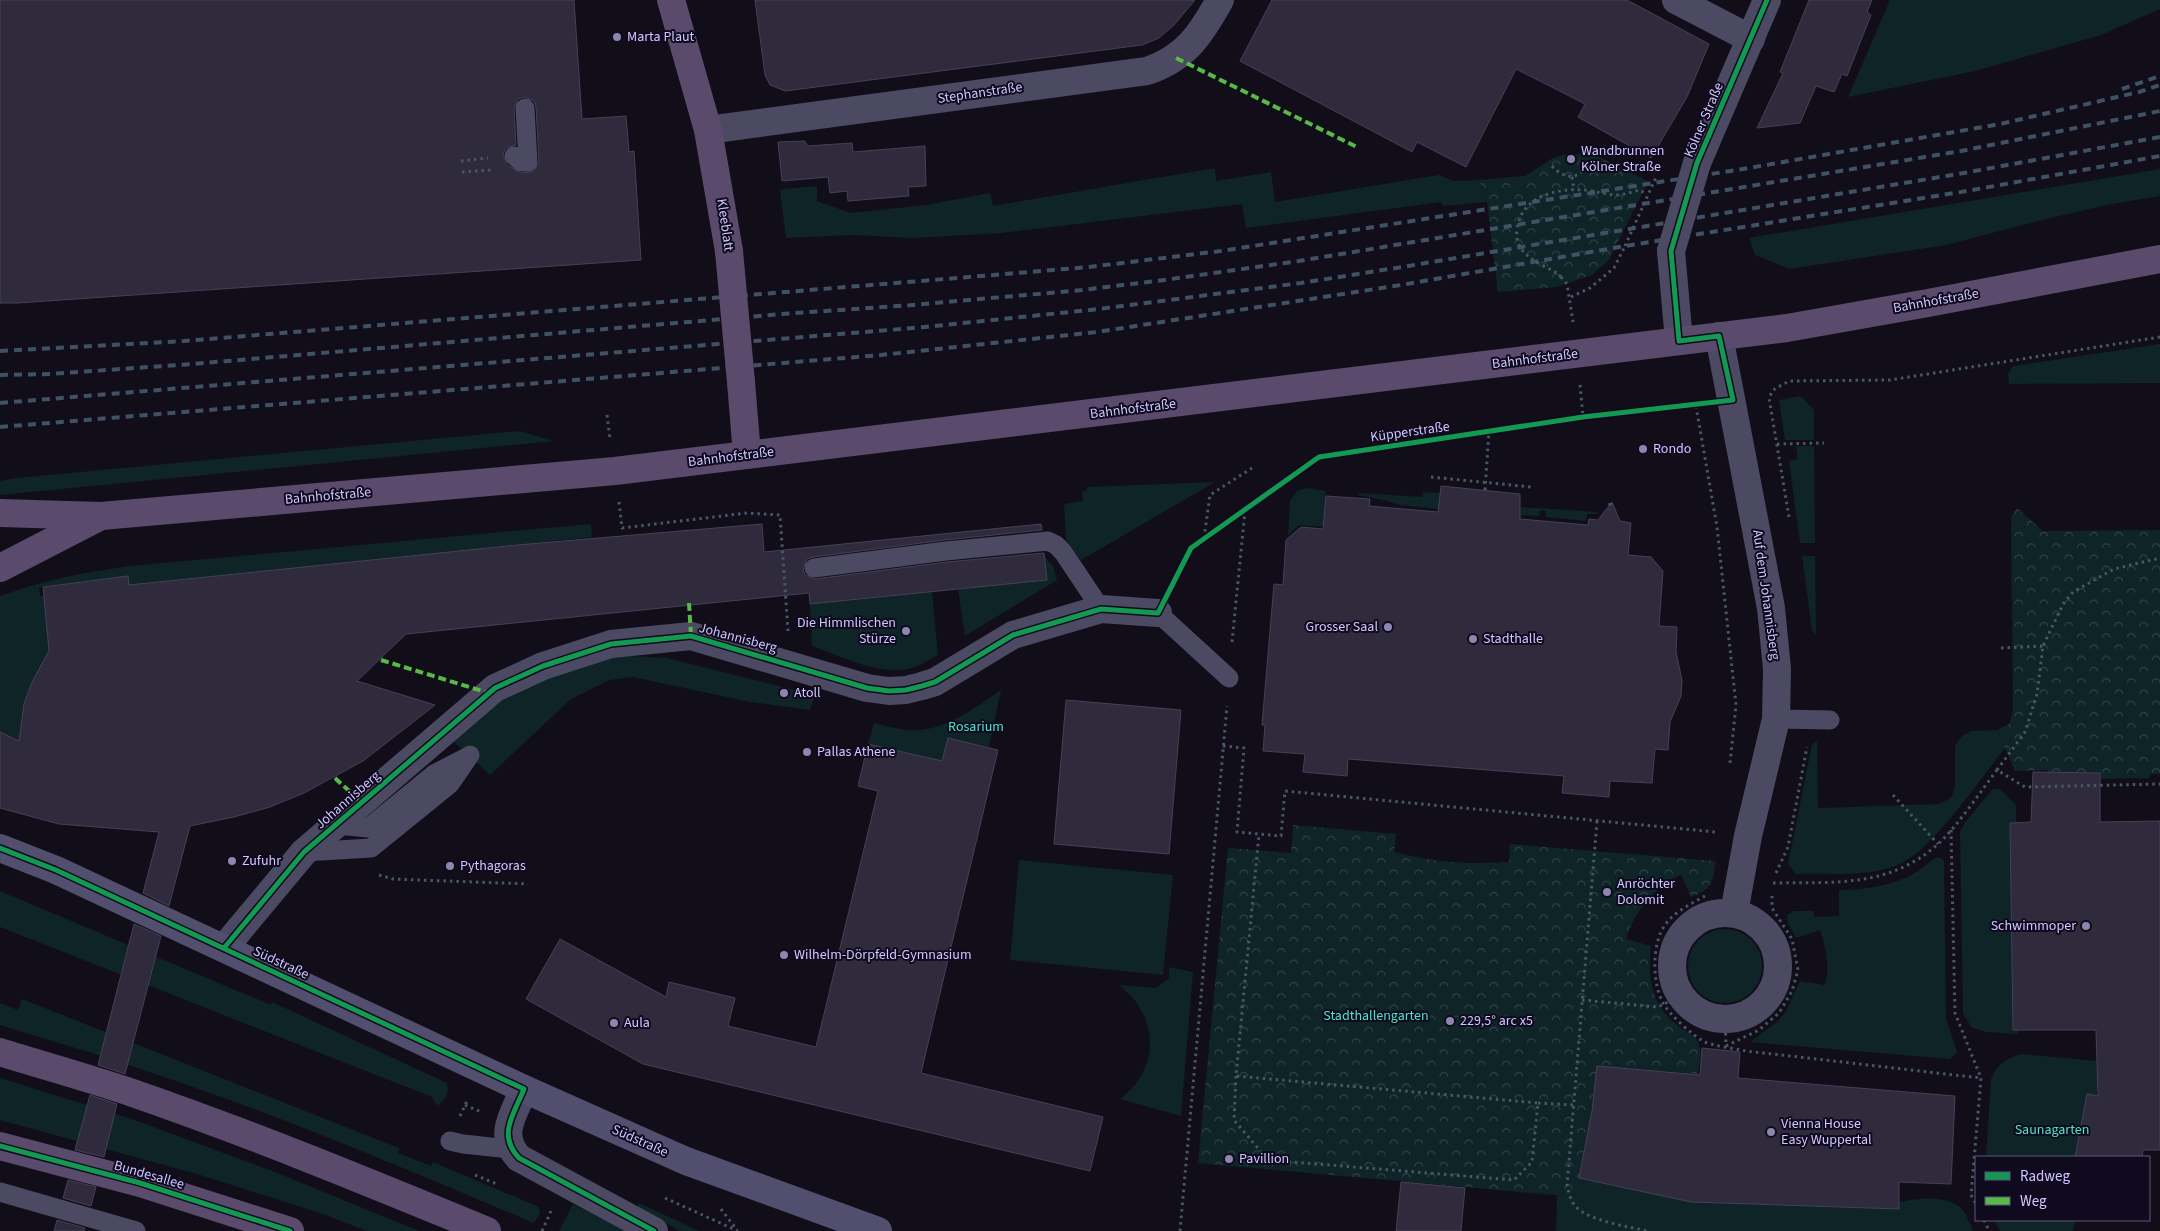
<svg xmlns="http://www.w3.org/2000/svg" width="2160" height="1231" viewBox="0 0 2160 1231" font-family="'Source Sans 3',sans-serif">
  <defs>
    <pattern id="forest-crowns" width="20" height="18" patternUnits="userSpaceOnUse" patternTransform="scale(1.25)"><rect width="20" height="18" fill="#0e2426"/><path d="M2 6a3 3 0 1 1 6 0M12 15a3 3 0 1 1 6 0" fill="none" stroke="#304247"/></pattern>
  </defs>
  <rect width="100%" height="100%" fill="#110e1a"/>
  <g fill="#0e2426">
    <path d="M 1890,0 L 2160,0 L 2160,9 L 2101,35 L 1975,71 L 1848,97 Z"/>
    <path d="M 1215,168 L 1216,181 L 1271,172 L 1275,202 L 1439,175 L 1453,181 L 1479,180 L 1487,202 L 1443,206 L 1441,202 L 1246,228 L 1242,204 L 1002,233 L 912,238 L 853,235 L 786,238 L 780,189 L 817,186 L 817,201 L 851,213 L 926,205 L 990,193 L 993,206 Z"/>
    <path d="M 2160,169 L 2160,196 L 2111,204 L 2034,222 L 1946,245 L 1789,269 L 1755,255 L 1749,238 Z"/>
    <path d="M 2160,344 L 2160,383 L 2009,384 L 2008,374 L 2013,366 Z"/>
    <path d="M 1801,396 L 1814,410 L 1814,440 L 1785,440 L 1779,400 Z"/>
    <path d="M 519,431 L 554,441 L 0,495 L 0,481 L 17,478 Z"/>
    <path d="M 1796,446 L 1814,446 L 1815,543 L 1800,543 L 1789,461 L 1798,459 Z"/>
    <path d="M 1215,482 L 1081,560 L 1066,540 L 1064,504 L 1083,501 L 1082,491 L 1087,490 L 1087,487 Z"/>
    <path d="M 1306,488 L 1326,491 L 1324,527 L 1299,525 L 1288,535 L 1290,501 L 1297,491 Z"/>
    <path d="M 1423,492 L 1441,493 L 1440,509 L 1399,505 L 1388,501 L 1358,495 L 1358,493 L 1422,497 Z"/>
    <path d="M 1521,507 L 1597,512 L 1597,514 L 1587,514 L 1586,521 L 1546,517 L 1546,511 L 1540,510 L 1539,516 L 1520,515 Z"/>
    <path d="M 591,524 L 592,537 L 129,585 L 127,576 L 39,587 L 40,596 L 44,596 L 50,663 L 21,742 L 0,732 L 0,596 C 44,580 82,573 129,566 Z"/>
    <path d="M 1044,556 L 1053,566 L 1057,580 L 965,636 L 958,589 L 1046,580 Z"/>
    <path d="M 1802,556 L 1815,556 L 1816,634 L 1812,630 Z"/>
    <path d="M 932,592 L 938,655 C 927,661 915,669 902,670 C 872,672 840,656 812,646 L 810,604 Z"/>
    <path d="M 613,655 L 667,658 L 815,695 L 810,710 L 750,702 L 633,677 L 609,680 L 571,699 L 490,775 L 453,741 L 497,699 L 550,675 Z"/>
    <path d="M 1001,690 L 989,747 L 948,738 L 942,761 L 868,744 L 874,723 C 891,727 909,733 927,729 C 954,724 979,705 1001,690 Z"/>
    <path d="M 1997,730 L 2005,748 C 1982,777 1933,848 1902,863 C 1871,878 1830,873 1796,874 L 1788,864 L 1812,744 L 1817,741 L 1818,808 L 1939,804 L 1951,798 L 1955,787 L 1955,746 L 1962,736 L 1971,731 Z"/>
    <path d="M 1994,789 L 2000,789 L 2016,805 L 2016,822 L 2010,823 L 2013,1030 L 2019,1030 L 2018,1034 L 1985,1032 L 1971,1027 L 1963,1013 L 1960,832 L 1964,824 L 1991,791 Z"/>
    <path d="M 1936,858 L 1941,858 L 1944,861 L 1946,1018 L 1957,1052 L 1950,1059 L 1750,1042 L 1777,1022 L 1786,1011 L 1800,981 L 1825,985 C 1830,966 1826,948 1820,930 L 1796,938 L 1788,923 L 1787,915 L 1794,911 L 1814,911 L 1814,917 L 1839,916 L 1839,890 C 1865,890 1891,886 1913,874 C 1921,870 1928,862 1936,858 Z"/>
    <path d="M 1019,860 L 1173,875 L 1163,975 L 1010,960 Z"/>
    <path d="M 0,891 L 271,1005 L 272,1002 L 447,1083 C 450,1094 445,1100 437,1106 L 432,1097 L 0,927 Z"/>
    <circle cx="1725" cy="966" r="37"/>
    <path d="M 1169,967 L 1193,972 L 1181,1116 L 1120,1099 C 1152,1076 1160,1035 1136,1002 C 1132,996 1125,991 1120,985 L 1156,988 L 1169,978 Z"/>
    <path d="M 22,999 L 399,1148 L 398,1153 L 431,1166 L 433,1162 L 539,1207 L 540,1213 L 534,1223 C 408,1170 282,1116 152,1073 C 102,1055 51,1041 0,1025 L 0,1003 L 18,1010 Z"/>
    <path d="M 2022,1054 L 2098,1061 L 2097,1096 L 2087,1094 L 2075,1157 L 1986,1157 L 1991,1079 C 1997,1064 2007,1058 2022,1054 Z"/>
    <path d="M 0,1078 L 132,1119 L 275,1172 L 419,1231 L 367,1231 L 323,1214 L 197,1174 L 0,1120 Z"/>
    <path d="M 1579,1178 L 1691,1202 L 1899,1209 L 1899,1202 C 1917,1199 1940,1195 1957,1205 C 1966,1210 1969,1222 1973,1231 L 1556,1231 L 1557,1195 L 1576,1197 Z"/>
    <path d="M 639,1203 L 699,1231 L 680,1231 L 637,1207 Z"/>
    <path d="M 573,1204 L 620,1228 L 626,1231 L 559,1231 Z"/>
    <path d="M 1994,1220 L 2075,1220 L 2073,1231 L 2000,1231 Z"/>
  </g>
  <g fill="url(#forest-crowns)">
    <path d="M 1582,154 L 1599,157 L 1648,181 L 1609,260 L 1592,275 L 1557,287 L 1498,292 L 1487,202 L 1479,180 L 1525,176 L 1553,158 L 1564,155 Z"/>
    <path d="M 2017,508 L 2043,531 L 2160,530 L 2160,774 L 2150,774 L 2149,778 L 2048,780 L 2048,770 L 2015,771 L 1997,730 L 2009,724 L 2013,711 L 2011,517 Z"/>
    <path d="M 1293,825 L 1396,834 L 1394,852 C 1433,862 1469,865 1509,862 L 1510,844 L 1716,861 C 1712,883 1713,889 1691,897 L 1681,874 C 1653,890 1636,909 1626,939 L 1651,946 C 1647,978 1651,1005 1678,1026 C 1683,1030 1693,1034 1697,1040 C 1703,1049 1699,1064 1698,1074 L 1597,1066 L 1592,1111 L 1576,1197 L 1198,1163 L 1228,848 L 1291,853 Z"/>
  </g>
  <g fill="#2f2b3d" stroke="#454058" fill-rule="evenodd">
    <path d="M 0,0 L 574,0 L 582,119 L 626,116 L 629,152 L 634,151 L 641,260 L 18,303 L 0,303 ZM 525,97 L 534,101 L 536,107 L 539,161 L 534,171 L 521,173 L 507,165 L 503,154 L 506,148 L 516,145 L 514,108 L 518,99 Z"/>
    <path d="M 755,0 L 1195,0 L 1174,25 L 1159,38 L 1142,45 L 785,91 L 770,85 L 765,75 Z"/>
    <path d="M 1272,0 L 1627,0 L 1709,44 L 1687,97 L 1651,158 L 1578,117 L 1585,104 L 1516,69 L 1466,167 L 1417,142 L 1412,152 L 1240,61 Z"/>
    <path d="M 1809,0 L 1872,0 L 1867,12 L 1871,15 L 1847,76 L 1842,74 L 1834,92 L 1816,86 L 1800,123 L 1757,128 L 1783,73 L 1780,72 Z"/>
    <path d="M 805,141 L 807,146 L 852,143 L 853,152 L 925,146 L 926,186 L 908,187 L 909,196 L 848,201 L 847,191 L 830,193 L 828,177 L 782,181 L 778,142 Z"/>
    <path d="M 1441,486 L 1520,494 L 1520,519 L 1588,525 L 1589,519 L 1598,520 L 1612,502 L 1620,521 L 1631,523 L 1628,555 L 1651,557 L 1663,571 L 1659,626 L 1677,627 L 1676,652 L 1682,680 L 1681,696 L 1670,722 L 1668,750 L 1655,749 L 1652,783 L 1610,781 L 1609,797 L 1562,793 L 1564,776 L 1348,759 L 1347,776 L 1303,772 L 1305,754 L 1263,751 L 1265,725 L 1262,725 L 1274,584 L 1283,585 L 1286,540 L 1301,527 L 1323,529 L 1326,496 L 1370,499 L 1369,506 L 1438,512 Z"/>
    <path d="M 762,524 L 764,552 L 1041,524 L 1042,530 L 945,540 L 813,557 L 807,559 L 803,569 L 805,575 L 815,579 L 947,562 L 1044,553 L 1047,580 L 810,604 L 809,593 L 406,634 L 357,681 L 435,705 L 363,761 L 304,793 L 270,807 L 234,817 L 190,826 L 169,906 L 143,893 L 159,832 L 59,824 L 0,808 L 0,732 L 19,741 L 24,704 L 32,682 L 49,651 L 43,587 L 128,576 L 129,585 L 517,545 Z"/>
    <path d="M 1066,700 L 1181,710 L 1169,854 L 1054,844 Z"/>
    <path d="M 948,738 L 998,750 L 921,1073 L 1103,1117 L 1090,1171 L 643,1064 L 526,999 L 560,939 L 666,997 L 669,982 L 735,998 L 728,1026 L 816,1047 L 878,791 L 858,786 L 868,744 L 942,761 Z"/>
    <path d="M 2033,772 L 2100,773 L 2100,822 L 2160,821 L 2160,1150 L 2143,1150 L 2142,1157 L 2075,1157 L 2087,1094 L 2098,1096 L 2096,1030 L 2013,1030 L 2010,823 L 2031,822 Z"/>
    <path d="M 134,924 L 161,936 L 125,1074 L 98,1065 Z"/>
    <path d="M 1702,1048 L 1740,1052 L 1738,1078 L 1955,1096 L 1951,1184 L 1899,1182 L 1899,1209 L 1691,1202 L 1579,1178 L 1592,1111 L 1597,1066 L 1700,1075 Z"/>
    <path d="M 90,1095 L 117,1104 L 104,1157 L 75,1150 Z"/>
    <path d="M 68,1180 L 96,1187 L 91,1206 L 63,1198 Z"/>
    <path d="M 1401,1182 L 1465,1188 L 1461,1231 L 1396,1231 Z"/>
    <path d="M 57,1220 L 85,1228 L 84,1231 L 54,1231 Z"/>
  </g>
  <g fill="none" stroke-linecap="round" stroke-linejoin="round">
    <g stroke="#475766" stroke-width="3" stroke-dasharray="2.5 4" stroke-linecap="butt">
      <path d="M 461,161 L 488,158"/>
      <path d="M 1552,166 C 1566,181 1581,180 1590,160"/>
      <path d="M 462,172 L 491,170"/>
      <path d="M 1572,177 L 1574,190"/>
      <path d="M 1561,277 L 1567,284 L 1573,322"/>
      <path d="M 1571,297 L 1590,288 L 1614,268 L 1625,246"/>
      <path d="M 1580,385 L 1583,417"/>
      <path d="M 1696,406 L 1717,527 L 1736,705 L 1730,763"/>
      <path d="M 607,415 L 610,439"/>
      <path d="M 1777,444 L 1824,443"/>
      <path d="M 1431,477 L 1531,487"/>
      <path d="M 1485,490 L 1489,431"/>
      <path d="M 619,502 L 622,528 L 747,513 L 780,515 L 788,631"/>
      <path d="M 1610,503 L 1610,510"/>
      <path d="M 1789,517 L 1769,398 L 1773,390 L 1789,381 L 1890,380 L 2160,337"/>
      <path d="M 1204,538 L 1210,495 L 1252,468"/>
      <path d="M 1173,584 L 1191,548 L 1319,457 L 1583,417 L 1696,406"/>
      <path d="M 1232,642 L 1245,511"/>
      <path d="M 2001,648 L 2043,646"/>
      <path d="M 1223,746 L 1244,748 L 1237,832 L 1281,836 L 1285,791 L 1716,832"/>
      <path d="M 1997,770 L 2025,732 L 2037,694 L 2043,646 L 2063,604 L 2073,592 L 2114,569 L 2160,558"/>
      <path d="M 1893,795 L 1938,844"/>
      <path d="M 1597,821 L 1567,1186 C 1569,1193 1571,1202 1576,1207 C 1590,1221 1629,1227 1648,1231"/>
      <path d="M 1951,830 L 1955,1013 L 1981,1078 L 1971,1195 L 1976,1204"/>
      <path d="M 1776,873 L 1788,847 L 1807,747"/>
      <path d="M 379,875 L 393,879 L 528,884"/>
      <path d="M 1773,883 C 1834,882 1888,888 1937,845 C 1957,827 1980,792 1997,770 L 2025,787 L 2160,784"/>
      <path d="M 1705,896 C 1689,905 1669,914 1661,932 C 1652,952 1653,984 1663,1003 C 1670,1015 1693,1036 1705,1042 C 1718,1047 1733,1048 1746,1051 L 1981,1078"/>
      <path d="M 1582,1000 L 1658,1007 L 1680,996"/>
      <path d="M 1725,1020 L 1726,1046 L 1759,1030 L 1779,1013 L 1792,991 L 1798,970 L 1792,939 L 1772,908 L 1772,896"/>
      <path d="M 1236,1076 L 1234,1120 L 1268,1160 L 1514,1180 L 1532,1162 L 1538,1103 L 1236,1076 L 1259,834"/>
      <path d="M 1538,1103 L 1573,1105"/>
      <path d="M 465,1105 L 481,1112"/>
      <path d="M 460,1116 L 468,1099"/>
      <path d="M 475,1175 L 499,1185"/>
      <path d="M 665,1198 L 738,1231"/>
      <path d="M 721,1209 L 737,1230"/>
      <path d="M 1984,1220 L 1989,1231"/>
      <path d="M 542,1231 L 551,1211"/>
      <path d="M 1180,1231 L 1227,706"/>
    </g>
    <g stroke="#4c4963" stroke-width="19">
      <path d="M 514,156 L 521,162 L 528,162 L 525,108"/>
      <path d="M 814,568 L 946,551 L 1048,541 L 1056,545 L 1063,552 L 1101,609"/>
      <path d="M 1158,613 L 1229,678"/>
      <path d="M 1776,719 L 1830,720"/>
      <path d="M 337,825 L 368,828 L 434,774 L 467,757"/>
      <path d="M 304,852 L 371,848 L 450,784 L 470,755"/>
      <path d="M 450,1141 L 463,1144 L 510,1149"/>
      <path d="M 0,1192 L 136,1231"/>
    </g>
    <g stroke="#4c4963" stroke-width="28">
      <path d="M 1676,0 L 1751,39"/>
      <path d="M 708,130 L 1147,71 C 1186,58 1201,34 1220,0"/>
      <path d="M 1697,163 L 1767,0"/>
      <path d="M 1671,251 L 1679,341"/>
      <path d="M 1719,336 L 1771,608 L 1777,669 L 1776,719 L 1748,836 L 1734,913"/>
      <circle cx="1725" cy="966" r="53"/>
      <path d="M 224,948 L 304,852 L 495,688 L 543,666 L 611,644 L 691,636 L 867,688 L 889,691 L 906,690 L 922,686 L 935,682 L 1013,635 L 1101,609 L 1158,613"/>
      <path d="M 524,1089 C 514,1114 497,1135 519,1158 L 654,1231"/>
    </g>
    <path stroke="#524f6e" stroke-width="28" d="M 0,848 L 56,870 L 524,1089 L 686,1161 L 878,1231"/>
    <g stroke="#5a4b6d" stroke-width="28">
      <path d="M 671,0 L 708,130 L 729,251"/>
      <path d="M 741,382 L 747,455"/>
      <path d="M 0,513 L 101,516 L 615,471 L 1787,328 L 1928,303 L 2160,259"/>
      <path d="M 0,568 L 99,517"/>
      <path d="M 0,1052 C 42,1065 85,1077 127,1091 C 249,1133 368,1182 487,1231"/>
      <path d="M 0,1146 L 140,1183 L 290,1231"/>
    </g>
    <g stroke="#3f5164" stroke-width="4" stroke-dasharray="8 6" stroke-linecap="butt">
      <path d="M 2122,89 L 2160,76"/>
      <path d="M 0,351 L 184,341 L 957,278 L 1089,267 L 1221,251 L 1749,168 L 2000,124 L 2139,92 L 2160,85"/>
      <path d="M 0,375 L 50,374 L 192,364 L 782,314 L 913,305 L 1082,290 L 1164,280 L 1299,261 L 1961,151 L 2160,111"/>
      <path d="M 0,403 L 925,327 L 1099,309 L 1301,283 L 1402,267 L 1964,173 L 2160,137"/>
      <path d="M 0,427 L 881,355 L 1097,332 L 1401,285 L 1625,246 L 1967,191 L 2160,156"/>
    </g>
    <g stroke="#475766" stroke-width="3" stroke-dasharray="2.5 4" stroke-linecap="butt">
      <path d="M 1625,246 L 1657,175"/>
      <path d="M 1561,277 L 1557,273 C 1539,263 1513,254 1517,229 C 1522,195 1557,188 1586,190 C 1596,191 1606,195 1616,195 C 1624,195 1632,192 1639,190 L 1647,194"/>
    </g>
    <path stroke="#4c4963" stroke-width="28" d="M 1671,251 L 1697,163"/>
    <path stroke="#5a4b6d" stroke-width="28" d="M 729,251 L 741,382"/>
    <g stroke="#58b947" stroke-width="4" stroke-dasharray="8 4" stroke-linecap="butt">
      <path d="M 1176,58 L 1357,147"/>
      <path d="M 689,603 L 691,636"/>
      <path d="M 381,660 L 489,693"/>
      <path d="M 335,778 L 362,803"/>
    </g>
    <g stroke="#0f0a1e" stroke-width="8">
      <g id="cycleway">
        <path d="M 0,848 L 56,870 L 524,1089 C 514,1114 497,1135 519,1158 L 654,1231"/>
        <path d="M 224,948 L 304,852 L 495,688 L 543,666 L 611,644 L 691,636 L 867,688 L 889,691 L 906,690 L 922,686 L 935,682 L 1013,635 L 1101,609 L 1158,613 L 1191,548 L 1319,457 L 1583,417 L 1733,400 L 1719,336 L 1679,341 L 1671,251 L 1697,163 L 1767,0"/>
        <path d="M 0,1146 L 140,1183 L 290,1231"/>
      </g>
    </g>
    <use href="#cycleway" stroke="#139951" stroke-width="5"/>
  </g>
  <g fill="#8d86af" stroke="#0f0a1e" stroke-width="2">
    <circle cx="617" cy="37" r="5"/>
    <circle cx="1571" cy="159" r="5"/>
    <circle cx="1643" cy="449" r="5"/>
    <circle cx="1388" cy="627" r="5"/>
    <circle cx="906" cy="631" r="5"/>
    <circle cx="1473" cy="639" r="5"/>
    <circle cx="784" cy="693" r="5"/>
    <circle cx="807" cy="752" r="5"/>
    <circle cx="232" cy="861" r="5"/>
    <circle cx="450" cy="866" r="5"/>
    <circle cx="1607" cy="892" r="5"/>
    <circle cx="2086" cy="926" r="5"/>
    <circle cx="784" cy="955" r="5"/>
    <circle cx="1450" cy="1021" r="5"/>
    <circle cx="614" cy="1023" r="5"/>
    <circle cx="1771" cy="1132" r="5"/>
    <circle cx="1229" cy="1159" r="5"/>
  </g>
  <g text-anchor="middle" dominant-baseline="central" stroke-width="4" stroke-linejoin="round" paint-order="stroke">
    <g font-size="14" fill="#d0c7ff" stroke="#0f0a1e" text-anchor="start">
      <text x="627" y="37">Marta Plaut</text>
      <text x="1581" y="151">Wandbrunnen<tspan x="1581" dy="16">Kölner Straße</tspan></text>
      <text x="1653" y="449">Rondo</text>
      <text x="896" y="623" text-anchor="end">Die Himmlischen<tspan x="896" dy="16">Stürze</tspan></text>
      <text x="1378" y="627" text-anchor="end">Grosser Saal</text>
      <text x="1483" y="639">Stadthalle</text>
      <text x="794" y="693">Atoll</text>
      <text x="817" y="752">Pallas Athene</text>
      <text x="242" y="861">Zufuhr</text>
      <text x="460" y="866">Pythagoras</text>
      <text x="1617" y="884">Anröchter<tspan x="1617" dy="16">Dolomit</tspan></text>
      <text x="2076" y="926" text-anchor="end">Schwimmoper</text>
      <text x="794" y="955">Wilhelm-Dörpfeld-Gymnasium</text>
      <text x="1460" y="1021">229,5° arc x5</text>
      <text x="624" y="1023">Aula</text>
      <text x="1781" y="1124">Vienna House<tspan x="1781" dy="16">Easy Wuppertal</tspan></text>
      <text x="1239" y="1159">Pavillion</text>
    </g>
    <g font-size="14" fill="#d0c7ff" stroke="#0f0a1e">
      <text transform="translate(980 93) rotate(-8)">Stephanstraße</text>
      <text transform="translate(1704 120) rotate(-67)">Kölner Straße</text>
      <text transform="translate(725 225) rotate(82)">Kleeblatt</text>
      <text transform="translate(1936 301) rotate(-10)">Bahnhofstraße</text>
      <text transform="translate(1535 359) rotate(-7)">Bahnhofstraße</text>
      <text transform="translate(1133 409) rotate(-7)">Bahnhofstraße</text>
      <text transform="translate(1410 432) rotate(-8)">Küpperstraße</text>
      <text transform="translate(731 457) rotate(-7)">Bahnhofstraße</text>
      <text transform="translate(328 496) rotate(-5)">Bahnhofstraße</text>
      <text transform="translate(1766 595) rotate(82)">Auf dem Johannisberg</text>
      <text transform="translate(738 638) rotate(15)">Johannisberg</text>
      <text transform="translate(348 800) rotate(-41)">Johannisberg</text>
      <text transform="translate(281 963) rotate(25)">Südstraße</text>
      <text transform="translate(640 1141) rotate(24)">Südstraße</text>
      <text transform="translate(149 1175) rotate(16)">Bundesallee</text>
    </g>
    <g font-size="14" fill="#4de5c7" stroke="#0f0a1e">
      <text x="976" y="727">Rosarium</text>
      <text x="1376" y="1016">Stadthallengarten</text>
      <text x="2052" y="1130">Saunagarten</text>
    </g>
  </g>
  <rect x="1975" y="1156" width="175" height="65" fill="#0f0a1e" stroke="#5c5678"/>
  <rect x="1985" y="1172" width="25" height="8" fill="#139951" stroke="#5c5678"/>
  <text x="2020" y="1181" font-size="15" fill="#d0c7ff">Radweg</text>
  <rect x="1985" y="1197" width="25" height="8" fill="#58b947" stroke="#5c5678"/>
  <text x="2020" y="1206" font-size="15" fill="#d0c7ff">Weg</text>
</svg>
